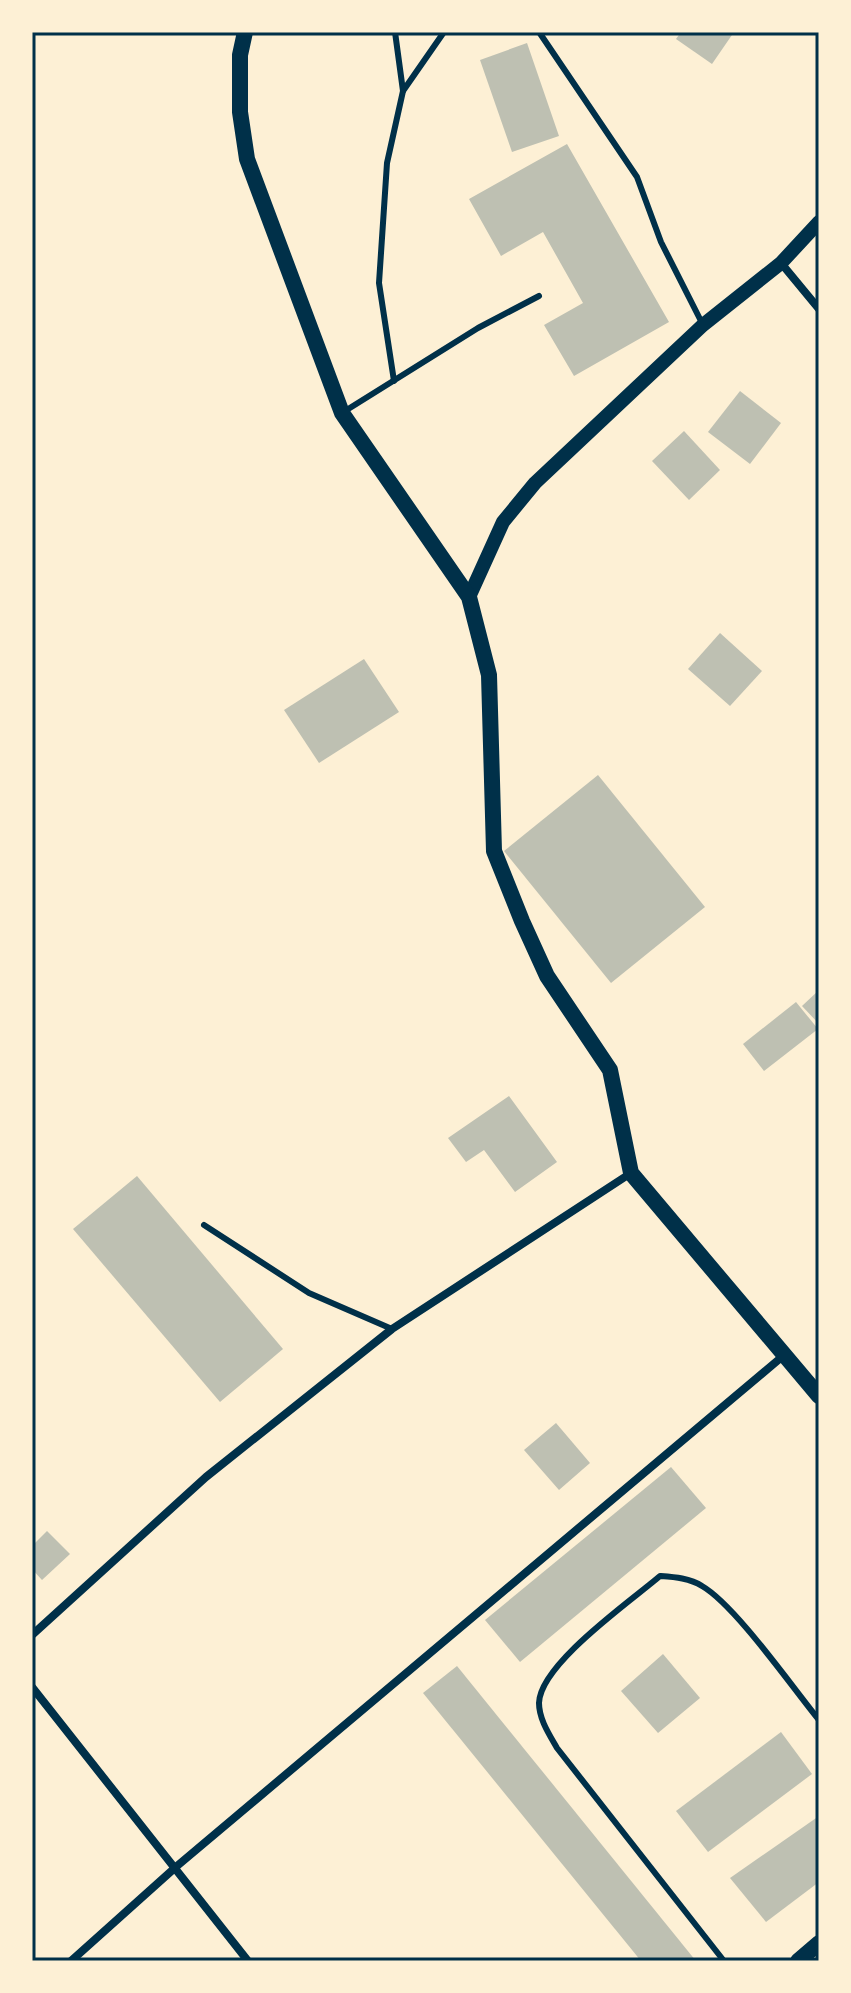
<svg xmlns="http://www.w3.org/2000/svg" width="851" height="1993" viewBox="0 0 851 1993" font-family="'DejaVu Sans',sans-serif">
  <rect width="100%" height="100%" fill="#fdf0d5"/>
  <g fill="#bec0b2">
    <path d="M 681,32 L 734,32 L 712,64 L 676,39 Z"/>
    <path d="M 527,43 L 559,136 L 512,152 L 480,60 Z"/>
    <path d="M 567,144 L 669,322 L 574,376 L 544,325 L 583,303 L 543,232 L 501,256 L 469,199 Z"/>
    <path d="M 740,391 L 781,423 L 750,464 L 708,432 Z"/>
    <path d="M 684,431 L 720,470 L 689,500 L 652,461 Z"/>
    <path d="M 720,633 L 762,671 L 730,706 L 688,669 Z"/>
    <path d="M 364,659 L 399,712 L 319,763 L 284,710 Z"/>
    <path d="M 598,775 L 705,907 L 611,983 L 504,851 Z"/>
    <path d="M 819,990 L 819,1024 L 802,1006 Z"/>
    <path d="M 796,1002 L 818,1029 L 764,1071 L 743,1044 Z"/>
    <path d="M 509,1096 L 557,1162 L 515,1192 L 484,1150 L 466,1162 L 448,1138 Z"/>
    <path d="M 137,1176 L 283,1349 L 220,1402 L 73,1229 Z"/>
    <path d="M 556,1423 L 590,1463 L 559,1490 L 524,1450 Z"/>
    <path d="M 671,1467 L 706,1508 L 520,1662 L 485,1620 Z"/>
    <path d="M 47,1531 L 70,1554 L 42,1580 L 32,1569 L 32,1546 Z"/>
    <path d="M 663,1654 L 700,1698 L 658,1733 L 621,1691 Z"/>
    <path d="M 457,1666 L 696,1961 L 641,1961 L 423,1693 Z"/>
    <path d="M 781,1732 L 812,1774 L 708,1852 L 676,1811 Z"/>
    <path d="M 819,1816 L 819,1882 L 766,1922 L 730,1878 Z"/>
  </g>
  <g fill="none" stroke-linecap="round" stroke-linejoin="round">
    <g stroke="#003049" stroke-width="6">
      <path d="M 395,32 L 403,91"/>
      <path d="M 539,32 L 637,177 L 661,242 L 703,325"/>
      <path d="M 394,381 L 379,283 L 387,163 L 403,91 L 444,32"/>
      <path d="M 345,411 L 478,328 L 539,296"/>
      <path d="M 204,1225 L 309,1293 L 392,1329"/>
      <path d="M 724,1961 L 557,1748 C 549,1734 539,1719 539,1703 C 540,1664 631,1601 660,1576 C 674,1577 690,1578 702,1586 C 735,1605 792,1687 819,1720"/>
    </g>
    <g stroke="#003049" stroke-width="8">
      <path d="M 781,263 L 819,309"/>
      <path d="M 32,1635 L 206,1477 L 392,1329 L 631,1173"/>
      <path d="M 32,1687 L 248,1961"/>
      <path d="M 71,1961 L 177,1866 L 783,1356"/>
    </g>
    <path stroke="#003049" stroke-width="14" d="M 469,597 L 503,522 L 535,483 L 703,325 L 781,263 L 819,222"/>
    <g stroke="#003049" stroke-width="16">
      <path d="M 245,32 L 240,55 L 240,112 L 247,159 L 342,413 L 469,597 L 489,675 L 494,851 L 522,921 L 547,976 L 610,1070 L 631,1173 L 819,1396"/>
      <path d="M 798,1961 L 819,1943"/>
    </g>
  </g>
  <rect width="851" height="1993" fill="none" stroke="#fdf0d5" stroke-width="68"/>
  <rect x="34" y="34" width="783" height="1925" fill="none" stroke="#003049" stroke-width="3"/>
</svg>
